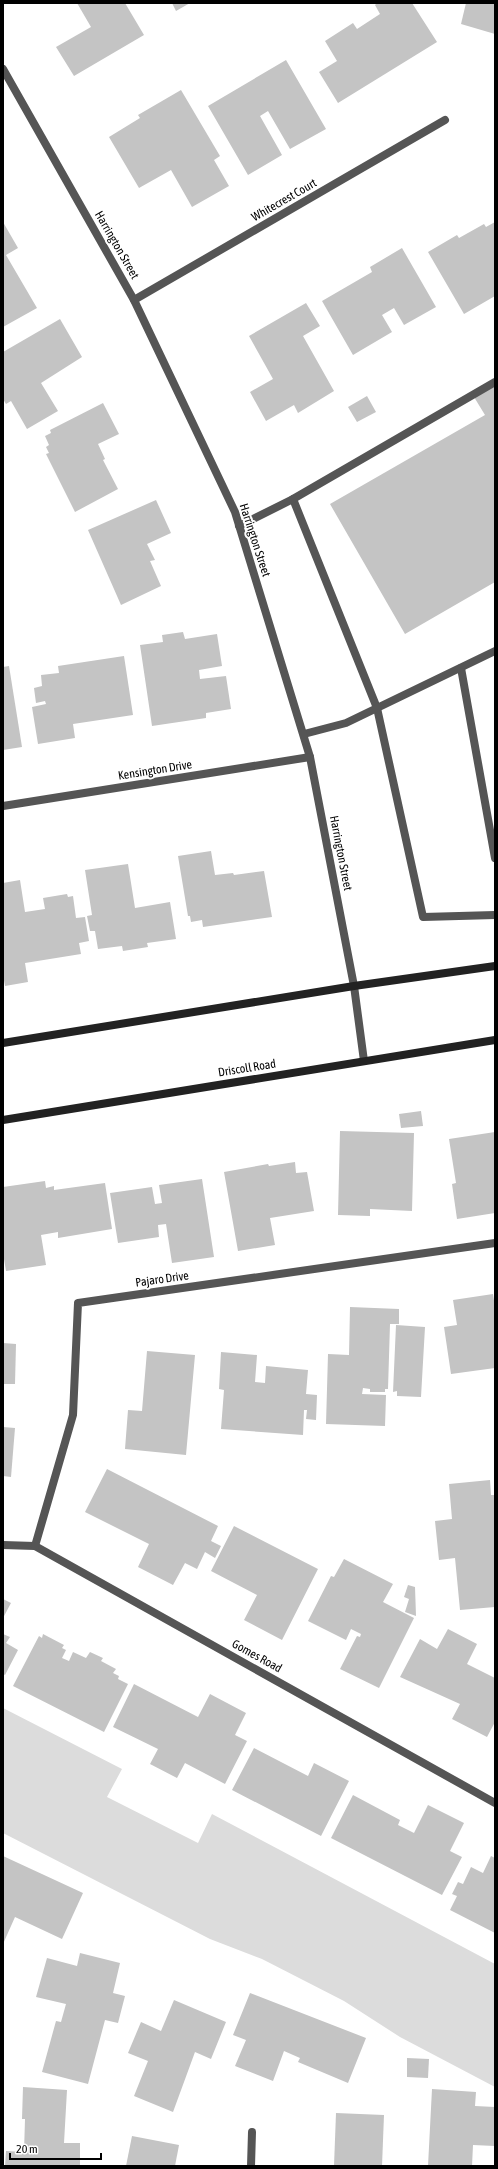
<svg xmlns="http://www.w3.org/2000/svg" width="498" height="2169" viewBox="0 0 498 2169" font-family="'Asap Condensed',sans-serif">
  <rect width="100%" height="100%" fill="#fff"/>
  <path fill="#dcdcdc" d="M 3,1708 L 122,1769 L 107,1797 L 198,1843 L 212,1814 L 495,1964 L 495,2087 L 400,2037 L 344,2001 L 262,1959 L 210,1939 L 3,1833 Z"/>
  <g fill="#c4c4c4">
    <path d="M 77,3 L 125,3 L 144,35 L 74,76 L 56,47 L 91,27 Z"/>
    <path d="M 172,3 L 190,3 L 176,11 Z"/>
    <path d="M 377,3 L 412,3 L 437,42 L 338,103 L 319,72 L 337,61 L 325,41 L 353,23 L 357,29 L 380,14 L 375,5 Z"/>
    <path d="M 466,3 L 495,3 L 495,34 L 461,24 Z"/>
    <path d="M 286,60 L 326,129 L 290,149 L 268,111 L 260,116 L 282,155 L 248,175 L 208,106 Z"/>
    <path d="M 181,90 L 220,156 L 214,160 L 229,186 L 192,207 L 171,170 L 139,188 L 109,137 L 140,118 L 138,115 Z"/>
    <path d="M 3,222 L 18,248 L 6,255 L 37,308 L 3,327 Z"/>
    <path d="M 495,222 L 495,296 L 464,314 L 428,252 L 457,235 L 459,238 L 484,224 L 486,227 Z"/>
    <path d="M 402,248 L 436,307 L 404,325 L 394,308 L 382,315 L 392,332 L 353,355 L 322,301 L 372,272 L 370,267 Z"/>
    <path d="M 306,303 L 320,326 L 303,336 L 334,391 L 298,413 L 294,405 L 266,421 L 250,392 L 273,379 L 249,336 Z"/>
    <path d="M 60,319 L 82,357 L 41,383 L 58,411 L 27,429 L 11,401 L 6,404 L 3,399 L 3,352 Z"/>
    <path d="M 495,385 L 495,582 L 405,634 L 330,504 L 485,415 L 474,397 Z"/>
    <path d="M 367,396 L 376,412 L 357,422 L 348,407 Z"/>
    <path d="M 103,403 L 119,434 L 98,444 L 105,459 L 103,460 L 118,489 L 75,512 L 46,454 L 49,453 L 46,447 L 49,445 L 45,436 L 51,433 L 50,430 Z"/>
    <path d="M 156,500 L 171,533 L 147,544 L 155,560 L 150,561 L 161,586 L 121,605 L 88,530 Z"/>
    <path d="M 183,632 L 185,639 L 217,634 L 222,666 L 199,670 L 200,679 L 226,676 L 231,709 L 206,713 L 206,718 L 152,726 L 140,645 L 163,642 L 162,635 Z"/>
    <path d="M 124,656 L 133,715 L 73,724 L 75,738 L 38,744 L 32,707 L 46,704 L 45,701 L 36,703 L 34,688 L 42,686 L 41,675 L 59,673 L 58,666 Z"/>
    <path d="M 9,666 L 22,747 L 3,750 L 3,667 Z"/>
    <path d="M 211,851 L 215,875 L 233,873 L 234,875 L 264,871 L 272,917 L 203,927 L 202,920 L 191,922 L 190,916 L 188,916 L 178,856 Z"/>
    <path d="M 128,864 L 135,908 L 170,902 L 176,939 L 147,943 L 148,947 L 123,951 L 122,946 L 98,949 L 95,931 L 90,931 L 87,916 L 92,915 L 85,870 Z"/>
    <path d="M 20,880 L 25,912 L 45,909 L 43,898 L 67,894 L 68,897 L 73,896 L 76,918 L 85,917 L 89,941 L 79,943 L 81,954 L 25,963 L 28,982 L 5,986 L 3,975 L 3,883 Z"/>
    <path d="M 421,1111 L 423,1126 L 401,1128 L 399,1114 Z"/>
    <path d="M 340,1131 L 414,1133 L 412,1211 L 370,1209 L 370,1216 L 338,1215 Z"/>
    <path d="M 495,1132 L 495,1213 L 457,1219 L 452,1184 L 456,1183 L 449,1139 Z"/>
    <path d="M 295,1162 L 296,1173 L 307,1172 L 314,1211 L 270,1218 L 275,1245 L 238,1251 L 224,1172 L 268,1164 L 269,1166 Z"/>
    <path d="M 202,1179 L 214,1257 L 172,1263 L 166,1224 L 158,1225 L 159,1237 L 118,1243 L 110,1193 L 152,1187 L 155,1204 L 162,1203 L 159,1185 Z"/>
    <path d="M 45,1181 L 46,1188 L 54,1186 L 54,1190 L 105,1183 L 112,1229 L 58,1238 L 58,1232 L 41,1235 L 46,1265 L 6,1271 L 3,1253 L 3,1187 Z"/>
    <path d="M 493,1294 L 495,1307 L 495,1368 L 451,1374 L 444,1327 L 457,1325 L 453,1300 Z"/>
    <path d="M 350,1307 L 399,1309 L 399,1324 L 390,1324 L 388,1389 L 385,1389 L 385,1392 L 370,1392 L 370,1389 L 363,1388 L 362,1394 L 386,1395 L 385,1426 L 326,1424 L 328,1354 L 349,1355 Z"/>
    <path d="M 396,1325 L 425,1327 L 421,1397 L 397,1396 L 397,1391 L 393,1392 Z"/>
    <path d="M 3,1343 L 16,1344 L 15,1384 L 3,1384 Z"/>
    <path d="M 147,1351 L 195,1355 L 186,1455 L 125,1449 L 128,1410 L 142,1411 Z"/>
    <path d="M 221,1352 L 257,1355 L 255,1382 L 265,1383 L 266,1366 L 308,1370 L 306,1394 L 317,1395 L 316,1420 L 306,1419 L 307,1410 L 304,1410 L 303,1435 L 221,1429 L 224,1390 L 219,1389 Z"/>
    <path d="M 3,1427 L 15,1428 L 11,1477 L 3,1476 Z"/>
    <path d="M 107,1469 L 218,1526 L 211,1541 L 221,1546 L 215,1558 L 205,1552 L 197,1569 L 185,1563 L 173,1585 L 138,1567 L 149,1544 L 85,1512 Z"/>
    <path d="M 490,1480 L 491,1495 L 495,1495 L 495,1607 L 460,1610 L 455,1558 L 439,1560 L 435,1521 L 452,1519 L 449,1484 Z"/>
    <path d="M 234,1526 L 318,1569 L 282,1640 L 244,1620 L 257,1595 L 211,1571 Z"/>
    <path d="M 344,1559 L 393,1584 L 383,1602 L 414,1618 L 379,1688 L 340,1669 L 357,1636 L 360,1637 L 361,1634 L 351,1629 L 346,1640 L 308,1621 L 331,1576 L 334,1577 Z"/>
    <path d="M 408,1585 L 415,1587 L 416,1616 L 405,1612 L 409,1599 L 404,1597 Z"/>
    <path d="M 3,1599 L 11,1603 L 3,1618 Z"/>
    <path d="M 448,1629 L 477,1644 L 467,1664 L 495,1678 L 495,1722 L 487,1737 L 452,1719 L 460,1704 L 400,1677 L 420,1639 L 437,1649 Z"/>
    <path d="M 3,1634 L 10,1637 L 6,1643 L 18,1650 L 5,1675 L 3,1674 Z"/>
    <path d="M 43,1634 L 64,1645 L 62,1648 L 66,1650 L 62,1658 L 69,1661 L 73,1652 L 86,1658 L 90,1652 L 103,1658 L 101,1661 L 116,1669 L 113,1673 L 119,1676 L 118,1679 L 128,1684 L 104,1732 L 13,1686 L 39,1636 L 42,1638 Z"/>
    <path d="M 134,1684 L 198,1717 L 210,1694 L 246,1713 L 235,1735 L 247,1741 L 225,1784 L 185,1763 L 177,1778 L 150,1764 L 158,1749 L 113,1727 Z"/>
    <path d="M 254,1748 L 308,1776 L 314,1763 L 349,1781 L 321,1836 L 232,1790 Z"/>
    <path d="M 353,1795 L 400,1820 L 398,1825 L 414,1833 L 428,1805 L 464,1823 L 450,1851 L 462,1857 L 442,1895 L 331,1838 Z"/>
    <path d="M 3,1856 L 83,1893 L 62,1939 L 15,1917 L 3,1944 Z"/>
    <path d="M 491,1856 L 495,1858 L 495,1933 L 450,1910 L 457,1896 L 452,1894 L 458,1882 L 463,1884 L 471,1867 L 483,1873 Z"/>
    <path d="M 80,1953 L 120,1963 L 113,1993 L 125,1996 L 118,2023 L 105,2020 L 88,2084 L 42,2072 L 56,2021 L 61,2022 L 66,2004 L 36,1997 L 47,1958 L 77,1966 Z"/>
    <path d="M 250,1993 L 366,2038 L 348,2083 L 298,2062 L 300,2058 L 284,2051 L 273,2081 L 235,2066 L 246,2040 L 233,2035 Z"/>
    <path d="M 174,2000 L 226,2022 L 211,2059 L 195,2052 L 173,2112 L 134,2096 L 148,2061 L 128,2053 L 141,2022 L 161,2031 Z"/>
    <path d="M 407,2058 L 429,2059 L 428,2078 L 407,2077 Z"/>
    <path d="M 23,2087 L 67,2090 L 64,2143 L 80,2143 L 80,2166 L 5,2166 L 6,2151 L 24,2152 L 25,2119 L 22,2119 Z"/>
    <path d="M 432,2089 L 476,2092 L 475,2106 L 495,2107 L 495,2146 L 473,2145 L 472,2166 L 428,2166 Z"/>
    <path d="M 336,2113 L 384,2115 L 382,2166 L 334,2166 Z"/>
    <path d="M 132,2136 L 179,2145 L 175,2166 L 126,2166 Z"/>
  </g>
  <g fill="none" stroke-linecap="round" stroke-linejoin="round">
    <g stroke="#555" stroke-width="8">
      <path d="M 293,499 L 377,708 L 423,917 L 495,915"/>
      <path d="M 239,526 L 293,499 L 495,382"/>
      <path d="M 461,668 L 495,858"/>
      <path d="M 304,734 L 346,723 L 495,651"/>
    </g>
    <g stroke="#555" stroke-width="8">
      <path d="M 3,69 L 134,300 L 235,512 L 310,757 L 354,986 L 364,1061"/>
      <path d="M 134,300 L 445,120"/>
      <path d="M 3,806 L 310,757"/>
      <path d="M 3,1545 L 35,1546 L 495,1803"/>
      <path d="M 35,1546 L 73,1415 L 78,1303 L 495,1243"/>
      <path d="M 251,2166 L 252,2132"/>
    </g>
    <g stroke="#222" stroke-width="8">
      <path d="M 3,1043 L 354,986 L 495,966"/>
      <path d="M 3,1120 L 495,1040"/>
    </g>
  </g>
  <g text-anchor="middle" dominant-baseline="central" stroke-width="4" stroke-linejoin="round" paint-order="stroke">
    <g font-size="12" fill="#000" stroke="#fff">
      <text transform="translate(284 200) rotate(-30)">Whitecrest Court</text>
      <text transform="translate(117 245) rotate(60)">Harrington Street</text>
      <text transform="translate(255 540) rotate(72)">Harrington Street</text>
      <text transform="translate(155 770) rotate(-9)">Kensington Drive</text>
      <text transform="translate(341 853) rotate(79)">Harrington Street</text>
      <text transform="translate(247 1068) rotate(-9)">Driscoll Road</text>
      <text transform="translate(162 1279) rotate(-8)">Pajaro Drive</text>
      <text transform="translate(257 1656) rotate(29)">Gomes Road</text>
    </g>
  </g>
  <rect width="498" height="2169" fill="none" stroke="#000000" stroke-width="8"/>
  <path d="M10 2153v6h91v-6" fill="none" stroke="#000000" stroke-width="2"/>
  <text x="16" y="2153" font-size="12" fill="#000000" stroke="#ffffff" stroke-width="3" paint-order="stroke">20 m</text>
</svg>
